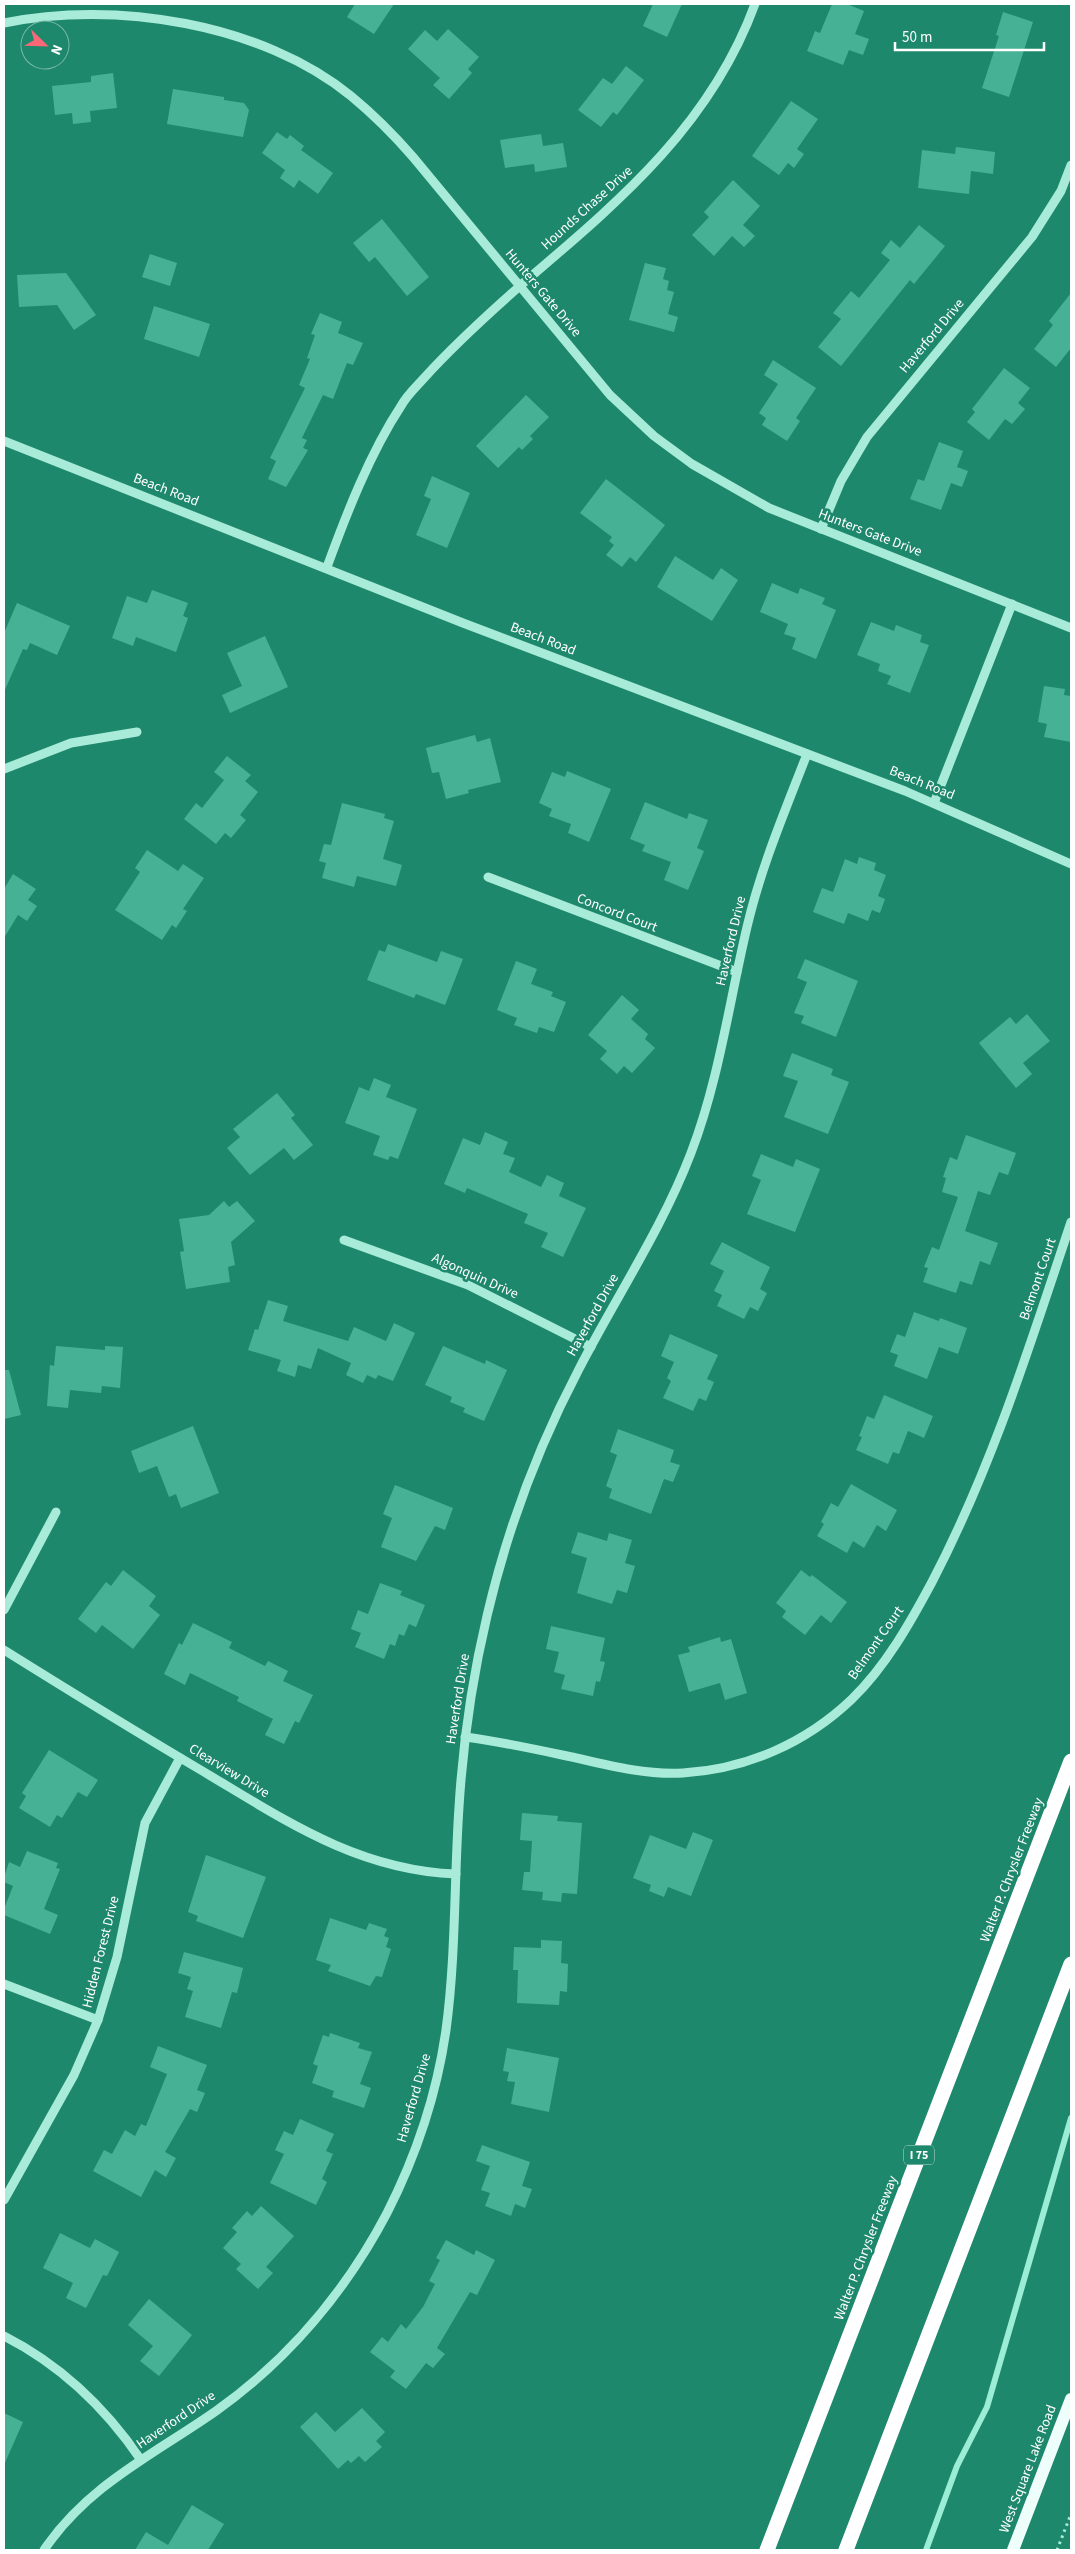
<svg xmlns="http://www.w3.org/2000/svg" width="1075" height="2554" viewBox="0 0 1075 2554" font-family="'Source Sans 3',sans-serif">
  <rect width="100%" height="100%" fill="#1e886d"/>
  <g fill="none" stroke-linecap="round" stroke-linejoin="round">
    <path stroke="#9bedd6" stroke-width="6" d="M 926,2550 L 957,2466 L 987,2407 L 1071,2118"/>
  </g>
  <g fill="#46b195">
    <path d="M 355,4 L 394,4 L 374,34 L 347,17 Z"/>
    <path d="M 653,4 L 682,4 L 667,37 L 643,26 Z"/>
    <path d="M 832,4 L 847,4 L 864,11 L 855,34 L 869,39 L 863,55 L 849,50 L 843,65 L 807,51 L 815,31 L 820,33 Z"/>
    <path d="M 1003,12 L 1033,22 L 1009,97 L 982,88 L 999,36 L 996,35 Z"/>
    <path d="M 448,29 L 479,57 L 468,69 L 472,73 L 449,99 L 433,85 L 440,78 L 408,49 L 425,30 L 437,41 Z"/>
    <path d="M 626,66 L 644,80 L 617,115 L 613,112 L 601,127 L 578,110 L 603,78 L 612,84 Z"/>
    <path d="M 113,73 L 117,108 L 90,111 L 91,122 L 73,124 L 72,113 L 55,115 L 52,86 L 91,82 L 91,76 Z"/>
    <path d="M 173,89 L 224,97 L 224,100 L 244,103 L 249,110 L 243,137 L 167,124 Z"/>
    <path d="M 791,101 L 818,119 L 797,149 L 804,154 L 794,168 L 788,163 L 779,175 L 752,156 Z"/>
    <path d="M 277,132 L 287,139 L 290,135 L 304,146 L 301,150 L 333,173 L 318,194 L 299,180 L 294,188 L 280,178 L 285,170 L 262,153 Z"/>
    <path d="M 541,134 L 543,146 L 563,143 L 567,167 L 535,172 L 534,164 L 505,168 L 500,140 Z"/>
    <path d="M 956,147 L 995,152 L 993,174 L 971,171 L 969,194 L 918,188 L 922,150 L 955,154 Z"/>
    <path d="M 733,180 L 760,206 L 743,225 L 755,236 L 744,247 L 732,236 L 714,256 L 692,235 L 709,217 L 704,212 Z"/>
    <path d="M 382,219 L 429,277 L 407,296 L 375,257 L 369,262 L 353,243 Z"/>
    <path d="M 919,225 L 945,246 L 914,284 L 910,280 L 841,366 L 818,347 L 841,319 L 833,313 L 851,291 L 859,298 L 890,260 L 881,253 L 891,240 L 900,248 Z"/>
    <path d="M 150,254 L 177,263 L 170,286 L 142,277 Z"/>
    <path d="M 645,263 L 666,268 L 663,279 L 669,281 L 667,290 L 674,292 L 668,314 L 678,317 L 674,332 L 629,320 Z"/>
    <path d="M 66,273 L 96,315 L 74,330 L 57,305 L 19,307 L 17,275 Z"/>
    <path d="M 1071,293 L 1071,348 L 1056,367 L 1034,349 L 1053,325 L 1049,321 Z"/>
    <path d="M 154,306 L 210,324 L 199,357 L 144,339 Z"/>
    <path d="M 320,313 L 342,322 L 338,333 L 363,343 L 353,365 L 347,363 L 333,399 L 323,395 L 302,438 L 307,440 L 303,448 L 308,450 L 286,487 L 268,479 L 276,461 L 270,458 L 305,388 L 299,385 L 310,359 L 307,358 L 315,335 L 311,334 Z"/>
    <path d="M 773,360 L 816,388 L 796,418 L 800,421 L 787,441 L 762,425 L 766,418 L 759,413 L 778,384 L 764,375 Z"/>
    <path d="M 1004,368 L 1030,388 L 1018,403 L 1025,409 L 1012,424 L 1005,419 L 989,440 L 967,422 L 975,412 L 972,409 Z"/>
    <path d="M 526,395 L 549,417 L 530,436 L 533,439 L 522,450 L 519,447 L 498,468 L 476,446 Z"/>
    <path d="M 939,442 L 963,451 L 957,467 L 968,471 L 962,487 L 951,483 L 941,510 L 910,499 L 918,479 L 924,481 Z"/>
    <path d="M 432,476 L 470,493 L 447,548 L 416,535 L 431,499 L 424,496 Z"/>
    <path d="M 606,479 L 665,525 L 636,562 L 630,557 L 622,567 L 606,555 L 614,545 L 609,541 L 612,537 L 580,513 Z"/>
    <path d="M 675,556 L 713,580 L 721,568 L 738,580 L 712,621 L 657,587 Z"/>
    <path d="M 772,583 L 798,594 L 800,588 L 825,598 L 822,604 L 836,610 L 816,659 L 792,649 L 796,638 L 784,634 L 788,624 L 760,612 Z"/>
    <path d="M 152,590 L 188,603 L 183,616 L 188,618 L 176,652 L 136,637 L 133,646 L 112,638 L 127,596 L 147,603 Z"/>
    <path d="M 17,603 L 70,626 L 57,655 L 30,643 L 27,650 L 23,649 L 4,692 L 4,633 Z"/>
    <path d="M 871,622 L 894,631 L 896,625 L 922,635 L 920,642 L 929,645 L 910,693 L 887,684 L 891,676 L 878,671 L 880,664 L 857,655 Z"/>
    <path d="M 265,636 L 288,687 L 230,713 L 222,695 L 242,686 L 227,653 Z"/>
    <path d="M 1044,686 L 1065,689 L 1064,695 L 1071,696 L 1071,742 L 1044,737 L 1047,724 L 1038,722 Z"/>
    <path d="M 475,735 L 477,742 L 490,738 L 501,782 L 468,790 L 469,793 L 446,799 L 439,772 L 432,773 L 426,748 Z"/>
    <path d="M 227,756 L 251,775 L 245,781 L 258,792 L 240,815 L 246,820 L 231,838 L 225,833 L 216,844 L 184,819 L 196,803 L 202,808 L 224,780 L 214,772 Z"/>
    <path d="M 567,771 L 611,789 L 589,842 L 568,833 L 571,824 L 549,816 L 552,809 L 539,803 L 552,772 L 565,777 Z"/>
    <path d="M 645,802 L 687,819 L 689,813 L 708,820 L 697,848 L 704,851 L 688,890 L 664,880 L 671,862 L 642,851 L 645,845 L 630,839 Z"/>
    <path d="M 342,803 L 385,814 L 384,818 L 394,821 L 383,859 L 402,865 L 396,886 L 357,876 L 354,887 L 322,878 L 326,863 L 319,861 L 324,844 L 331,845 Z"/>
    <path d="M 147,850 L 178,871 L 183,864 L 204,878 L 183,909 L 187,911 L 176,928 L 172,925 L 162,940 L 115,910 L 140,872 L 135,868 Z"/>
    <path d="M 859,857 L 876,863 L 874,870 L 886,875 L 878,896 L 885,899 L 880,913 L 872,910 L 868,921 L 848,913 L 844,924 L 813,912 L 822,888 L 833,892 L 845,859 L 857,864 Z"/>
    <path d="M 13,874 L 36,889 L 28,900 L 37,906 L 27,921 L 18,915 L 4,938 L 4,889 Z"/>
    <path d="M 388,944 L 437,962 L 441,951 L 463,959 L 445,1005 L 416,994 L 414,998 L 367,980 L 379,950 L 385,952 Z"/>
    <path d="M 805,959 L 858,981 L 836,1037 L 801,1023 L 804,1016 L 794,1013 L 807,982 L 797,978 Z"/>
    <path d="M 516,961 L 537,969 L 531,984 L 553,992 L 551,996 L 566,1002 L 554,1032 L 539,1027 L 537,1033 L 514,1025 L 517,1018 L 497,1010 Z"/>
    <path d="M 622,995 L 639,1010 L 631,1019 L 648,1034 L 645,1039 L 655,1048 L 632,1073 L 624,1066 L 617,1074 L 600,1059 L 607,1051 L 588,1035 Z"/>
    <path d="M 1027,1014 L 1050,1041 L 1023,1063 L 1032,1074 L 1016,1088 L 979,1043 L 1010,1017 L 1016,1024 Z"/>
    <path d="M 792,1053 L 833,1069 L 831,1075 L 849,1082 L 828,1134 L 784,1117 L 798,1081 L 783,1076 Z"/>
    <path d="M 374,1078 L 391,1085 L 386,1097 L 417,1109 L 398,1159 L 390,1156 L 388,1160 L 373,1155 L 380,1136 L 345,1123 L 359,1087 L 369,1091 Z"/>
    <path d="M 277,1093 L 295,1115 L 291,1118 L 313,1145 L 294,1160 L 284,1148 L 250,1175 L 227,1148 L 240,1137 L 233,1129 Z"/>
    <path d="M 485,1132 L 508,1142 L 503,1154 L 515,1158 L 509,1172 L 541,1187 L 547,1175 L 564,1183 L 559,1196 L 586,1208 L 563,1257 L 541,1247 L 548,1233 L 524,1223 L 528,1214 L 467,1188 L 465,1193 L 444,1184 L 463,1138 L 480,1145 Z"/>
    <path d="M 966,1135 L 1016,1153 L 1008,1175 L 999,1172 L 990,1195 L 978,1191 L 965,1231 L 998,1243 L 990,1265 L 980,1261 L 972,1285 L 960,1281 L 956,1293 L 923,1282 L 928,1268 L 924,1267 L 932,1247 L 939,1250 L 958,1197 L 942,1192 L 946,1178 L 943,1177 L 950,1157 L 957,1160 Z"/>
    <path d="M 761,1154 L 793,1167 L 796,1159 L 820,1169 L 795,1232 L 747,1214 L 761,1180 L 752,1176 Z"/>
    <path d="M 224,1201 L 229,1207 L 237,1201 L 255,1221 L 231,1242 L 235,1265 L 228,1267 L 230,1282 L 186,1289 L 180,1252 L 184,1251 L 179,1219 L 209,1215 Z"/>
    <path d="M 722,1242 L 770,1267 L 760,1289 L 767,1293 L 758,1311 L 750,1307 L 744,1319 L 717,1306 L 722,1295 L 714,1291 L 724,1271 L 710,1264 Z"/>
    <path d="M 268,1300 L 288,1306 L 283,1321 L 348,1341 L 354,1327 L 386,1341 L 394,1323 L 415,1333 L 393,1381 L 378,1375 L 376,1379 L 367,1375 L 363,1383 L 346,1375 L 351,1363 L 318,1348 L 311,1369 L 298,1365 L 295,1377 L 277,1371 L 281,1360 L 248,1350 L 255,1329 L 258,1330 Z"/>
    <path d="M 914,1312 L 939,1321 L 940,1318 L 967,1328 L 958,1354 L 939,1347 L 927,1379 L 894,1366 L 898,1355 L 890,1352 L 897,1334 L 905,1337 Z"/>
    <path d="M 670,1334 L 718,1355 L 707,1379 L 714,1382 L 706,1401 L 699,1398 L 693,1411 L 663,1398 L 671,1381 L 667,1378 L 674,1362 L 661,1356 Z"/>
    <path d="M 56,1346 L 105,1350 L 105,1346 L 123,1347 L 120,1388 L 102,1386 L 101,1393 L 70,1390 L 68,1408 L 47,1406 L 50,1365 L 54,1366 Z"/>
    <path d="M 443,1346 L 485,1364 L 486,1360 L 507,1370 L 484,1421 L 463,1412 L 465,1408 L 450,1402 L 452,1397 L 425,1385 Z"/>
    <path d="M 4,1370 L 9,1370 L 21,1415 L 4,1419 Z"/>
    <path d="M 884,1395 L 933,1416 L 924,1438 L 908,1431 L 899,1454 L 893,1452 L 888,1464 L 856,1450 L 862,1437 L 859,1436 L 867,1416 L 874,1419 Z"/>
    <path d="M 193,1426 L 219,1493 L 181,1508 L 176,1494 L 169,1497 L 157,1466 L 139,1473 L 131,1451 Z"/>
    <path d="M 618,1429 L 674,1450 L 670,1462 L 680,1465 L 673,1482 L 664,1479 L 651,1514 L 609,1498 L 612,1489 L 606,1486 L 617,1455 L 610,1452 Z"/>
    <path d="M 851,1484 L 897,1510 L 886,1531 L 877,1525 L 864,1548 L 853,1541 L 847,1553 L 817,1536 L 824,1524 L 821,1522 L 831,1503 L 838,1507 Z"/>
    <path d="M 395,1485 L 453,1508 L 445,1530 L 435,1526 L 416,1561 L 381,1547 L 392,1518 L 383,1514 Z"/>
    <path d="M 578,1532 L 607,1541 L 609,1533 L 632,1540 L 625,1563 L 635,1566 L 627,1593 L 617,1590 L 612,1604 L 577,1593 L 587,1558 L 571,1553 Z"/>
    <path d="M 123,1570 L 156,1596 L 149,1606 L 160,1615 L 133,1649 L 102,1625 L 96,1633 L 78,1619 L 106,1582 L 111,1586 Z"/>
    <path d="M 801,1570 L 810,1577 L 812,1575 L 847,1602 L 831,1623 L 821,1615 L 805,1635 L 782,1617 L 786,1611 L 776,1603 Z"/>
    <path d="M 380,1583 L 402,1591 L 400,1595 L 425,1605 L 416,1627 L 409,1624 L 404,1636 L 399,1634 L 395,1646 L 390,1644 L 384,1659 L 355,1647 L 361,1633 L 351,1629 L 358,1610 L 368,1614 Z"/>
    <path d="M 193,1623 L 232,1642 L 229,1648 L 265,1666 L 268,1661 L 288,1671 L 283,1681 L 313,1695 L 299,1723 L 295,1721 L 284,1744 L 265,1735 L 273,1719 L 237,1701 L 239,1697 L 190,1673 L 185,1685 L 164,1674 L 179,1643 L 182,1645 Z"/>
    <path d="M 551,1626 L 605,1638 L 600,1661 L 605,1662 L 600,1682 L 596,1681 L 593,1696 L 561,1689 L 565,1675 L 554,1672 L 559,1652 L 546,1649 Z"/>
    <path d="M 720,1637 L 721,1642 L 731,1639 L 747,1693 L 725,1700 L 720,1683 L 689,1692 L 678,1655 L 690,1652 L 688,1647 Z"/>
    <path d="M 49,1750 L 98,1780 L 87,1797 L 78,1792 L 62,1818 L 57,1815 L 50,1827 L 19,1808 L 26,1796 L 22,1793 Z"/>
    <path d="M 522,1813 L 558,1816 L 557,1821 L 582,1823 L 577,1894 L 562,1893 L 561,1902 L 542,1900 L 543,1892 L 522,1890 L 524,1872 L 530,1872 L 532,1841 L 520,1840 Z"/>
    <path d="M 693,1832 L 713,1840 L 691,1896 L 668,1887 L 664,1897 L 649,1891 L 651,1885 L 633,1878 L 650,1835 L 686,1849 Z"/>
    <path d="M 27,1851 L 58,1863 L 56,1868 L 60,1869 L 44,1909 L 58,1915 L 50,1934 L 4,1915 L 4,1909 L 13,1886 L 4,1882 L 4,1877 L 9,1862 L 20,1867 Z"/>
    <path d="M 206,1855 L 266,1877 L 243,1938 L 196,1921 L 198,1916 L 188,1912 Z"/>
    <path d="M 330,1918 L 366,1930 L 369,1923 L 387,1929 L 384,1936 L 389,1938 L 386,1947 L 391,1949 L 382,1977 L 376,1976 L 370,1986 L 328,1971 L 331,1965 L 316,1960 Z"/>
    <path d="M 541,1940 L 562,1941 L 561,1963 L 568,1964 L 567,1992 L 560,1991 L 559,2005 L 517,2003 L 518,1970 L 513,1970 L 514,1947 L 541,1948 Z"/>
    <path d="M 184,1952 L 243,1968 L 237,1993 L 232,1992 L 221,2028 L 185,2017 L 193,1991 L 187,1989 L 191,1977 L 178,1973 Z"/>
    <path d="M 330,2033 L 360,2043 L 358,2048 L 372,2052 L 360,2084 L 371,2088 L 364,2108 L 332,2097 L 334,2091 L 312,2083 L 318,2066 L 313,2064 L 323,2035 L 329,2037 Z"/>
    <path d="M 158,2046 L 207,2065 L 197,2090 L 205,2093 L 197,2112 L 190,2109 L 165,2152 L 176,2158 L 166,2177 L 155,2170 L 141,2197 L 93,2171 L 104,2150 L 112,2154 L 125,2130 L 135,2136 L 141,2124 L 146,2126 L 167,2074 L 150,2067 Z"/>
    <path d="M 507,2048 L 559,2058 L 549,2112 L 511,2104 L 515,2082 L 507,2081 L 509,2072 L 503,2071 Z"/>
    <path d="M 300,2119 L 334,2134 L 326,2151 L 333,2154 L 322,2179 L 327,2182 L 316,2205 L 270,2183 L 284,2154 L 275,2150 L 284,2131 L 293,2135 Z"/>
    <path d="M 482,2145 L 530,2162 L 522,2186 L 532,2189 L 525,2208 L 515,2204 L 511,2216 L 485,2206 L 490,2193 L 481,2190 L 490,2166 L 476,2161 Z"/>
    <path d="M 261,2206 L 294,2236 L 266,2267 L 273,2273 L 258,2289 L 236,2269 L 241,2264 L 223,2248 L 237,2232 L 232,2228 L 247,2211 L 252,2216 Z"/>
    <path d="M 60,2233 L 90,2248 L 95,2239 L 119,2252 L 107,2276 L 103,2275 L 86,2308 L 66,2298 L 73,2283 L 43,2268 Z"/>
    <path d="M 446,2240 L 474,2255 L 476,2250 L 495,2260 L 477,2295 L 470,2292 L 437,2348 L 445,2354 L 433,2368 L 426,2363 L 406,2389 L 390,2377 L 395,2371 L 370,2352 L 382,2337 L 388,2342 L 401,2324 L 406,2329 L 423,2307 L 435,2284 L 429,2281 L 440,2260 L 436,2258 Z"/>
    <path d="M 149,2299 L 192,2335 L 159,2376 L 140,2361 L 153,2346 L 128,2325 Z"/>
    <path d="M 362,2408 L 385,2432 L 376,2441 L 382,2447 L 365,2462 L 359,2456 L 351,2463 L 348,2460 L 338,2469 L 300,2427 L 316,2412 L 335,2432 Z"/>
    <path d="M 4,2413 L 23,2422 L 4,2465 Z"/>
    <path d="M 192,2505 L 224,2524 L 208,2550 L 135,2550 L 146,2532 L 168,2545 Z"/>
  </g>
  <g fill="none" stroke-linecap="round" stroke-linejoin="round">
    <path stroke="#a8ebd9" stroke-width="3" stroke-dasharray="2.5 4" stroke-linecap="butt" d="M 1057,2550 L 1071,2514"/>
    <g stroke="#a8ebd9" stroke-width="9">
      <path d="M 4,23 C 114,0 262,23 351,96 C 374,115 394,135 413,157 L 610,395 L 654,436 L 692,464 L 769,508 L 1071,628"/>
      <path d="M 4,441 L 463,623 L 905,791 L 1071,864"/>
      <path d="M 821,529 L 841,481 L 867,437 L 1032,237 L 1061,191 L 1071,165"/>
      <path d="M 327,567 C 346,515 370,453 401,406 C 407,395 417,386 425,377 C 455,344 487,315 521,285 C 617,203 710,127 755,4"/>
      <path d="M 4,769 L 71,743 L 137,732"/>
      <path d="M 934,803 L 1012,604"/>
      <path d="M 488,877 L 737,972"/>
      <path d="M 344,1240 L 468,1285 L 591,1347"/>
      <path d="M 4,1610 L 56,1512"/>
      <path d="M 4,1650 C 68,1690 133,1730 199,1769 C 282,1818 355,1870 456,1874"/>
      <path d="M 465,1737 C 504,1742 543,1751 581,1759 C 615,1767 649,1775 683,1773 C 747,1769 806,1743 852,1699 C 886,1666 910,1623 932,1582 C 992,1467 1030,1345 1071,1222"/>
      <path d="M 4,1984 L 98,2020"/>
      <path d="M 4,2200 L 74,2075 L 98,2020 L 117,1957 L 145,1823 L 180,1758"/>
      <path d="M 4,2336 C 61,2365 105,2407 141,2460"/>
      <path d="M 44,2550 C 88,2485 153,2455 216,2411 C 288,2360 346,2291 387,2213 C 416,2156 437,2093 446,2030 C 456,1956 454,1881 459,1807 C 463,1743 472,1679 487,1616 C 507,1530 538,1447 579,1369 C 616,1297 662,1229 691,1153 C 719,1080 729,1003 747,927 C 761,867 785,811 807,754"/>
    </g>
    <path stroke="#edfefb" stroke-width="12" d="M 1013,2550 L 1071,2399"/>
    <g stroke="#fff" stroke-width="15">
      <path d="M 767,2550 L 1071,1761"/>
      <path d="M 846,2550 L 1071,1964"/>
    </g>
  </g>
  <g text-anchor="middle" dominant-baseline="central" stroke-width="5" stroke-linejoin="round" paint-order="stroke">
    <rect fill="#1e886d" stroke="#bcdbd3" stroke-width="1" x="904" y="2145.5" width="30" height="19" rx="4"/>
    <g font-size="12" font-weight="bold" fill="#fff">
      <text x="919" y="2155">I 75</text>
    </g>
    <g font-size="14" fill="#fff" stroke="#1e886d">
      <text transform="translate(587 208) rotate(-42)">Hounds Chase Drive</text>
      <text transform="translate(543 293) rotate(50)">Hunters Gate Drive</text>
      <text transform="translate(932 336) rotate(-50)">Haverford Drive</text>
      <text transform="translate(166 490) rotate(21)">Beach Road</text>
      <text transform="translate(870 533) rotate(21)">Hunters Gate Drive</text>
      <text transform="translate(543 639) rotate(21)">Beach Road</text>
      <text transform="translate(922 783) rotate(22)">Beach Road</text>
      <text transform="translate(617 913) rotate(21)">Concord Court</text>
      <text transform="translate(731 941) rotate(-77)">Haverford Drive</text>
      <text transform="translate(475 1276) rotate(24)">Algonquin Drive</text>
      <text transform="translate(1038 1279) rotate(-71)">Belmont Court</text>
      <text transform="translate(593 1315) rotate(-61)">Haverford Drive</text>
      <text transform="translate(876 1643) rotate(-55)">Belmont Court</text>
      <text transform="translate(458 1699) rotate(-81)">Haverford Drive</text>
      <text transform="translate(229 1771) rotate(31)">Clearview Drive</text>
      <text transform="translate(1012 1870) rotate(-69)">Walter P. Chrysler Freeway</text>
      <text transform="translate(101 1952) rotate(-76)">Hidden Forest Drive</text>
      <text transform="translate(414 2098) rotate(-74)">Haverford Drive</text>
      <text transform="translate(866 2248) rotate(-69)">Walter P. Chrysler Freeway</text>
      <text transform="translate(176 2420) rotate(-34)">Haverford Drive</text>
      <text transform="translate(1028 2469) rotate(-69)">West Square Lake Road</text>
    </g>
  </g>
  <rect width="1075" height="2554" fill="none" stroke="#ffffff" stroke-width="10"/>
  <g transform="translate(45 45) rotate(113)"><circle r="24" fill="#1e886d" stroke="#78b8a7"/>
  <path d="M0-4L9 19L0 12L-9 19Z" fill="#fa6777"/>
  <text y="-8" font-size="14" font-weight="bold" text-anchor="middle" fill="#ffffff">N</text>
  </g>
  <path d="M895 42v8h149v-8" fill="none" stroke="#ffffff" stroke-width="2.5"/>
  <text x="902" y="42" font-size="15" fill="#ffffff" stroke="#1e886d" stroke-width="4" paint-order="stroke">50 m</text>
</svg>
